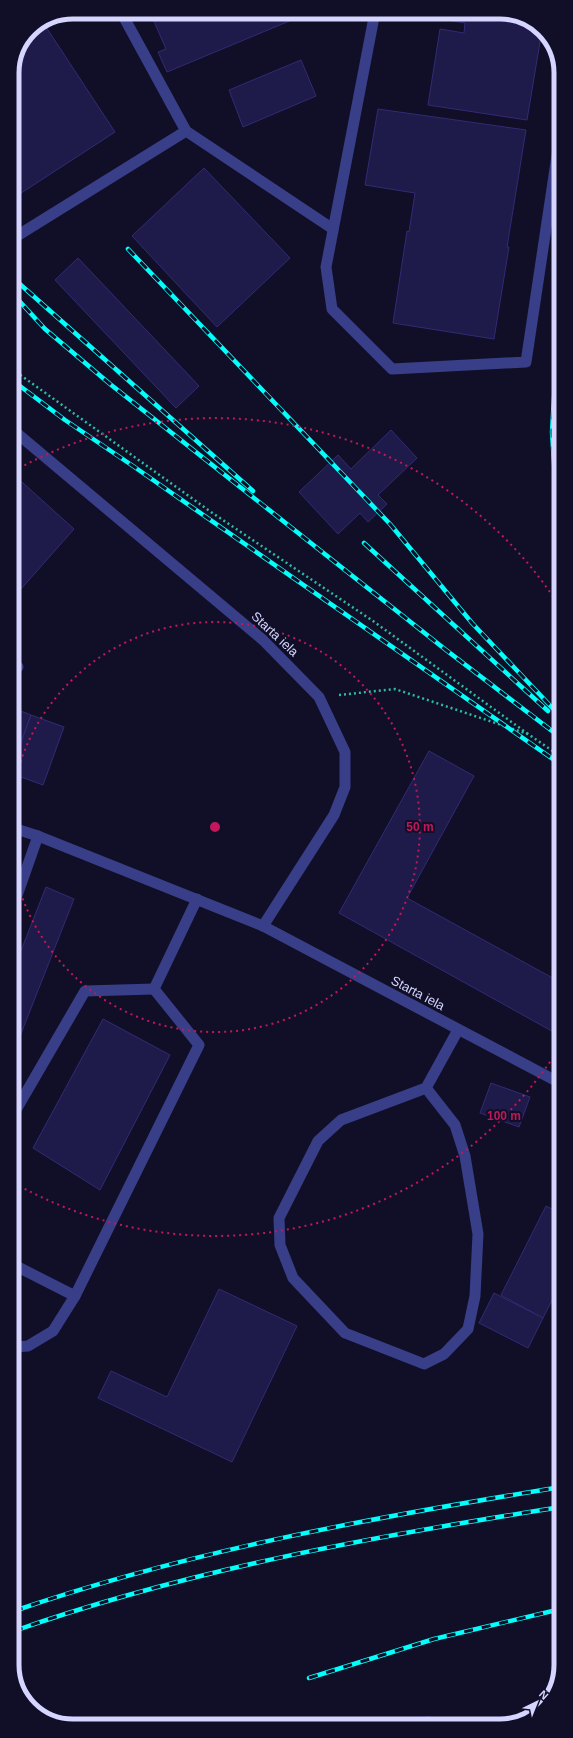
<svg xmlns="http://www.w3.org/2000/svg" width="573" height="1738" viewBox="0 0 573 1738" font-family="Arial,sans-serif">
  <rect width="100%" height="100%" fill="#100f27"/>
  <g fill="#1e1a49" stroke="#322b75">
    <path d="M 150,12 L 311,12 L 167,72 L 158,52 L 166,49 Z"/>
    <path d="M 430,12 L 505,12 L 540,27 L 542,30 L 527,120 L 428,105 L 440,29 L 464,33 L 465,23 L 429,17 Z"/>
    <path d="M 44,24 L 115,132 L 12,199 L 12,69 L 30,30 Z"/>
    <path d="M 301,60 L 316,96 L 243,127 L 229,90 Z"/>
    <path d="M 378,109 L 526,130 L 507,247 L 509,247 L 494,339 L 393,323 L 407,231 L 409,232 L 415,193 L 365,185 Z"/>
    <path d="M 204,168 L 290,258 L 217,327 L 132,236 Z"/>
    <path d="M 78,258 L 199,386 L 176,408 L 55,280 Z"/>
    <path d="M 391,430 L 417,458 L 378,495 L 387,504 L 368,522 L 360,513 L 338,534 L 299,492 L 338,455 L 351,469 Z"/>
    <path d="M 13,474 L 74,529 L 13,598 Z"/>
    <path d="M 13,708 L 31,715 L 13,764 Z"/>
    <path d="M 31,715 L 64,727 L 43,785 L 13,774 L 13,764 Z"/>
    <path d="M 429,751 L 474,776 L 407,898 L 560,982 L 559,1035 L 339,913 Z"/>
    <path d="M 46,887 L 74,899 L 13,1054 L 13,971 Z"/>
    <path d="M 103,1019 L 170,1055 L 100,1190 L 33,1148 Z"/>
    <path d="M 491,1083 L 530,1097 L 519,1127 L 480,1113 Z"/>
    <path d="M 560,1191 L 560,1210 L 552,1206 Z"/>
    <path d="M 546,1206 L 560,1213 L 561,1283 L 543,1318 L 501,1295 Z"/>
    <path d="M 219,1289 L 297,1326 L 232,1462 L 98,1398 L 111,1371 L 167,1397 Z"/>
    <path d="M 494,1293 L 543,1318 L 528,1348 L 479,1323 Z"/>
    <path d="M 551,1684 L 554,1685 L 548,1703 L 544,1705 Z"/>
  </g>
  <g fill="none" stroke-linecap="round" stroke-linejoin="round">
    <g stroke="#2bbca3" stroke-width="2.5" stroke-dasharray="2 3" stroke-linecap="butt">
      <path d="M 12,369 L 211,512 L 373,621 L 528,734"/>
      <path d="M 339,695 L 395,689 L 528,734 L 560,756"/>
    </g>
    <g stroke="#383e87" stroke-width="11">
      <path d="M 121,12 L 186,131 L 333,229"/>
      <path d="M 375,12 L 326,267 L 332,309 L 392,369 L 526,362 L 559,142"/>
      <path d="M 12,239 L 186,131"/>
      <path d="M 13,662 L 18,667"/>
      <path d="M 154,989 L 197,899"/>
      <path d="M 426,1088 L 455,1125 L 465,1156 L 478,1234 L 475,1296 L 468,1329 L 444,1354 L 424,1364 L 345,1333 L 293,1278 L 280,1245 L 279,1218 L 318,1141 L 341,1120 L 426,1088 L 458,1030"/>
      <path d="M 13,1115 L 85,991 L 154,989"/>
      <path d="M 14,1265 L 75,1296 L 199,1045 L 154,989"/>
      <path d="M 14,1347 L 28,1346 L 53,1331 L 75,1296"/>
      <path d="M 428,1722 L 429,1724"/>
    </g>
    <g stroke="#383e87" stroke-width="11">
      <path d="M 13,430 L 263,640 L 319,697 L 345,752 L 345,787 L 334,815 L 263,926"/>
      <path d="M 13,828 L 38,836 L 263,926 L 560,1083"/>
      <path d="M 13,907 L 38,836"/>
    </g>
    <g stroke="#01fffc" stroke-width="4.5">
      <g id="rail">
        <path d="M 128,249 L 390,524 L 472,623 L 560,716"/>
        <path d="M 13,278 L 253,491"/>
        <path d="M 12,293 L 45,329 L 110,384 L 446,650 L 560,737"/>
        <path d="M 559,339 L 557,348 L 552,432 L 560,553"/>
        <path d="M 12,380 L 65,420 L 133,466 L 560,764"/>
        <path d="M 364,543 L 548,711"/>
        <path d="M 14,1611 C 192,1550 376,1517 561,1487"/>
        <path d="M 14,1631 C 191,1569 376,1536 561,1507"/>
        <path d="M 309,1678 L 434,1639 L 561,1609"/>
      </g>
    </g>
    <use href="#rail" stroke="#100f27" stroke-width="3" stroke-dasharray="9" stroke-linecap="butt"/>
  </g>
  <g fill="none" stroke="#c2185b" stroke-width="2" stroke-dasharray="2 4">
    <path d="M13 791A205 205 0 1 1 13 863"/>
    <path d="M560 1047A409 409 0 0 1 14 1183M14 471A409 409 0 0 1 558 604"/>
  </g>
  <g text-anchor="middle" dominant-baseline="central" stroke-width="4" stroke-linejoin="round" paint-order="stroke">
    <g font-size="13" fill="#d5d5ff" stroke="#100f27">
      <text transform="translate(275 634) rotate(43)">Starta iela</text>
      <text transform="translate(418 993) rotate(28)">Starta iela</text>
    </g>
  </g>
  <path d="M0 0H573V1738H0ZM73 19H500A54 54 0 0 1 554 73V1665A54 54 0 0 1 500 1719H73A54 54 0 0 1 19 1665V73A54 54 0 0 1 73 19Z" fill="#100f27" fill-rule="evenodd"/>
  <path fill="none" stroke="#d5d5ff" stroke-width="5" d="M73 19H500A54 54 0 0 1 554 73V1665A54 54 0 0 1 500 1719H73A54 54 0 0 1 19 1665V73A54 54 0 0 1 73 19Z"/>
  <circle cx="215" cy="827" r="6" fill="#c2185b" stroke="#100f27" stroke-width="2"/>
  <g font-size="12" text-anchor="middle" font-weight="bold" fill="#c2185b" stroke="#100f27" stroke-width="4" stroke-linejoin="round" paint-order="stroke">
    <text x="420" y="831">50 m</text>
    <text x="504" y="1120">100 m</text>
  </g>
  <g transform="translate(537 1702) rotate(43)" stroke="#100f27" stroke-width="3" paint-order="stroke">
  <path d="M0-3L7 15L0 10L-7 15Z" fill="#d5d5ff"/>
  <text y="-6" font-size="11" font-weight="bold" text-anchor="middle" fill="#d5d5ff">N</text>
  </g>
</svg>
